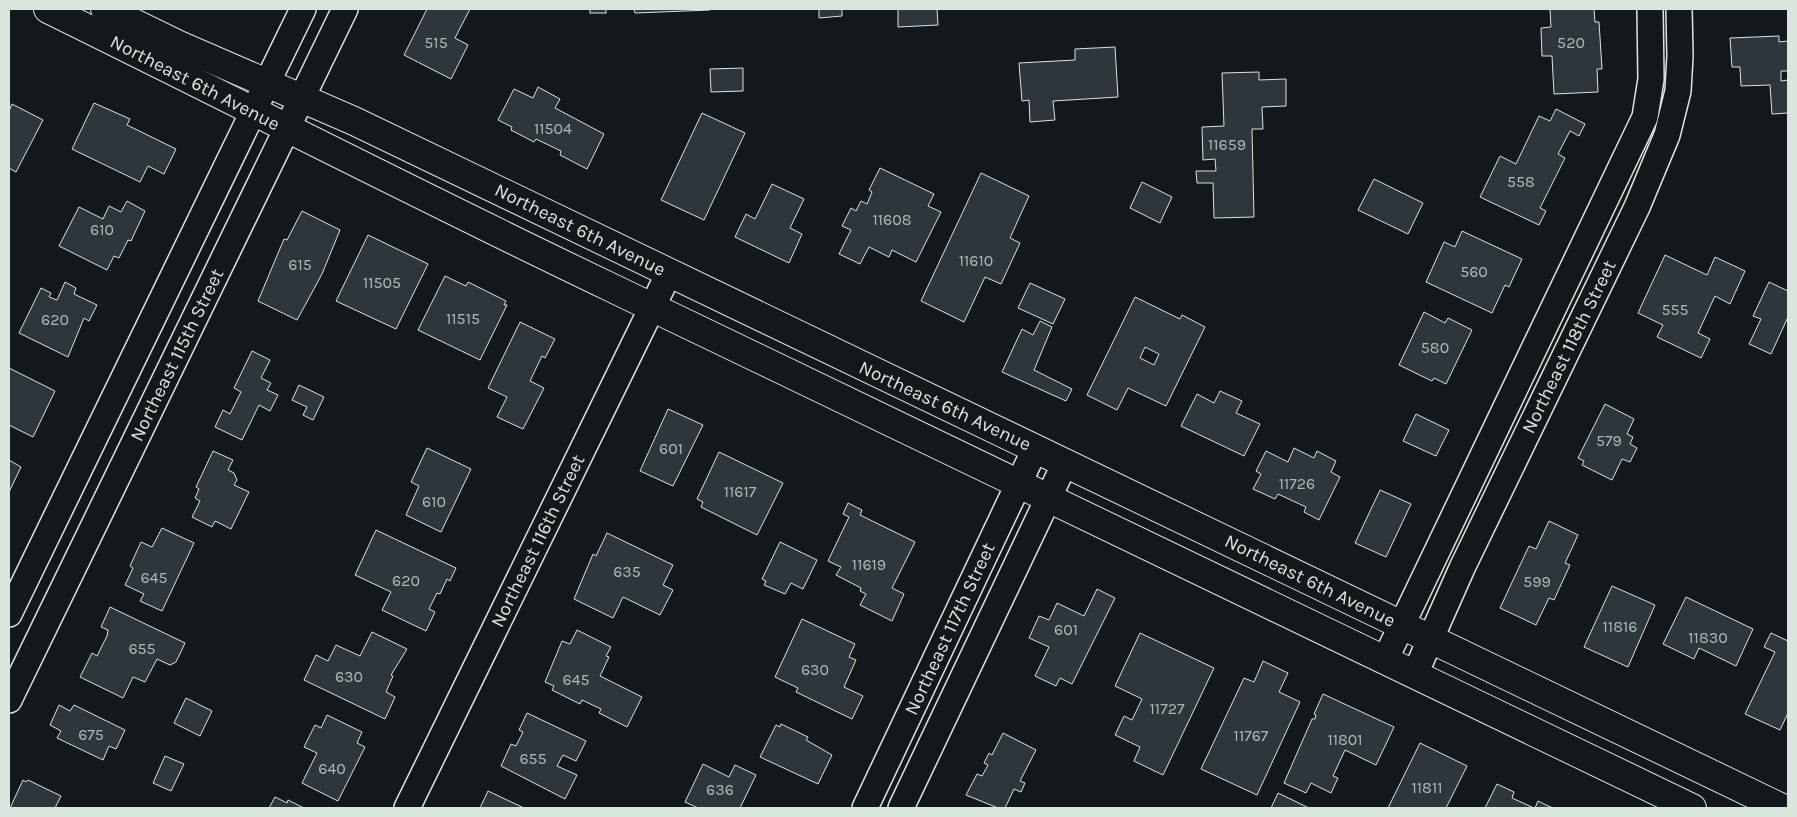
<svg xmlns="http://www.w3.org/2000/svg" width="1797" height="817" viewBox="0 0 1797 817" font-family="Karla,sans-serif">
  <rect width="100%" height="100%" fill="#14181c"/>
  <g fill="#2c363c" stroke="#d8e6dc" fill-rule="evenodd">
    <path d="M 427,9 L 470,9 L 455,38 L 468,45 L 451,79 L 404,55 Z"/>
    <rect x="590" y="9" width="16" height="4"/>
    <path d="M 634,9 L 710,9 L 710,10 L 635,13 Z"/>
    <path d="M 819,9 L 842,9 L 842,16 L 819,18 Z"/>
    <path d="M 898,9 L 937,9 L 938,25 L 898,27 Z"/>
    <path d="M 1550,9 L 1594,9 L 1595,22 L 1599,22 L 1602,69 L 1597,69 L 1598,92 L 1554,94 L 1552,56 L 1542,56 L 1541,28 L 1551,27 Z"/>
    <path d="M 1779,36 L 1779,42 L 1788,41 L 1788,71 L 1781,71 L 1781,81 L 1788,80 L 1788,113 L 1772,114 L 1770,85 L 1741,86 L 1740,67 L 1732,67 L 1730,38 Z"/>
    <path d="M 1115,47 L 1118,97 L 1053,101 L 1055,120 L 1030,122 L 1029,100 L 1022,101 L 1019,63 L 1075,60 L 1075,49 Z"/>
    <path d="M 743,68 L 743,91 L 711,92 L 710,69 Z"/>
    <path d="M 1259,72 L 1259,80 L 1286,79 L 1286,106 L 1262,107 L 1263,129 L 1252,129 L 1254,217 L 1214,218 L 1213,183 L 1197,183 L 1196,171 L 1216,171 L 1215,159 L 1203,160 L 1202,127 L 1224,126 L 1222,73 Z"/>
    <path d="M 538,87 L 560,99 L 555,108 L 604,134 L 587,169 L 560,155 L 561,151 L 536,139 L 534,142 L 511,130 L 512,127 L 498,120 L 514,89 L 533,98 Z"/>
    <path d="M 94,103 L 130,119 L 127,125 L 176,149 L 164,174 L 148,166 L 140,182 L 72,149 Z"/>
    <path d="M 12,104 L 43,120 L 16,172 L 9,168 L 9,111 Z"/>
    <path d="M 1556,109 L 1585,124 L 1579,136 L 1570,131 L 1558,154 L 1565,158 L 1540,208 L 1546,211 L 1539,225 L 1480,197 L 1500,156 L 1516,164 L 1539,116 L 1550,121 Z"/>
    <path d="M 702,113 L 745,133 L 704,220 L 661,200 Z"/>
    <path d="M 880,168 L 934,194 L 928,206 L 941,212 L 916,262 L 892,250 L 889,257 L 869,247 L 860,264 L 839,254 L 851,230 L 842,226 L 851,208 L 856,211 L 861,201 L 867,204 L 872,192 L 869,190 Z"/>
    <path d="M 981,173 L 1029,196 L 1010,238 L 1020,243 L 1001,284 L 985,277 L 964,322 L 921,301 Z"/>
    <path d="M 1374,179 L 1423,203 L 1408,234 L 1358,210 Z"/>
    <path d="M 1142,182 L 1172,197 L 1160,223 L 1130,208 Z"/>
    <path d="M 772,184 L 804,199 L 790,228 L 802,234 L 789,263 L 735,237 L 746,214 L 755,219 Z"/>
    <path d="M 127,201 L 145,211 L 131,241 L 128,240 L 119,258 L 114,256 L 107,270 L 59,246 L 79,207 L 103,219 L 109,206 L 121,212 Z"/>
    <path d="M 302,211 L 340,230 L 322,274 L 297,320 L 258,301 L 284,239 L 287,240 Z"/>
    <path d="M 1462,231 L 1522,259 L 1509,287 L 1505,285 L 1492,313 L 1426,282 L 1444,242 L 1455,247 Z"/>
    <path d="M 368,235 L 428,264 L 396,329 L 336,301 Z"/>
    <path d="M 1665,255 L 1707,275 L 1715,257 L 1745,271 L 1730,304 L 1715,296 L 1698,333 L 1710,339 L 1701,358 L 1657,337 L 1663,325 L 1638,313 Z"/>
    <path d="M 445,276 L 466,286 L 468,282 L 506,301 L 504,305 L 507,305 L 480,360 L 418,330 Z"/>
    <path d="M 65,282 L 76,288 L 74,294 L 97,305 L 89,321 L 84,318 L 68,357 L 19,333 L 41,288 L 51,293 L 49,297 L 57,300 Z"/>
    <path d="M 1769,282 L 1788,291 L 1788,317 L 1771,354 L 1749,344 L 1761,319 L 1753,316 Z"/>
    <path d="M 1030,283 L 1065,299 L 1053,324 L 1018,308 Z"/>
    <path d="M 1135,297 L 1180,319 L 1182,315 L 1205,327 L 1166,406 L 1128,388 L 1117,410 L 1087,395 ZM 1145,347 L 1159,354 L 1154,365 L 1140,358 Z"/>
    <path d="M 1424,312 L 1445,323 L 1448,318 L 1472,330 L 1446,384 L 1434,378 L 1432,381 L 1399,365 Z"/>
    <path d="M 1040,321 L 1052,327 L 1034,370 L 1072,389 L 1066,401 L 1002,372 L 1022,329 L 1033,335 Z"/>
    <path d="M 520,322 L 555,339 L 545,358 L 542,356 L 530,381 L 544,388 L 523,429 L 497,417 L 507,397 L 488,388 Z"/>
    <path d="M 252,351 L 270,360 L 261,378 L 271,383 L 267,390 L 278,395 L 270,411 L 259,405 L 242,440 L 215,427 L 223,410 L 230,414 L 241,392 L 234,388 Z"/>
    <path d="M 9,368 L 55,391 L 33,437 L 9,425 Z"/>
    <path d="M 299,385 L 324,397 L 313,420 L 303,415 L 307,407 L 292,400 Z"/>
    <path d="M 1220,391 L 1242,401 L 1236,413 L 1260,424 L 1244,456 L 1181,426 L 1197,394 L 1214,403 Z"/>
    <path d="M 1605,404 L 1634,419 L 1627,434 L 1633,437 L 1630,444 L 1637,448 L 1630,462 L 1622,459 L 1612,480 L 1582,465 L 1584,461 L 1578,458 Z"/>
    <path d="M 668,409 L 703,425 L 673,486 L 640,471 Z"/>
    <path d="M 1416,414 L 1449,430 L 1436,456 L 1403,441 Z"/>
    <path d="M 427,448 L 471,469 L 441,532 L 406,515 L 419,486 L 411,482 Z"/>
    <path d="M 1294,448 L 1314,458 L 1317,451 L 1336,461 L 1331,472 L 1340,477 L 1319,520 L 1304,512 L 1306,507 L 1278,494 L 1275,499 L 1253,489 L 1261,474 L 1256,471 L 1266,451 L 1288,462 Z"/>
    <path d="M 213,451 L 233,460 L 228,470 L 234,473 L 237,480 L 234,485 L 249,492 L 231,529 L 215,521 L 212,527 L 192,517 L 200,501 L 195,498 L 199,489 L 196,487 Z"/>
    <path d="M 719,452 L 783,483 L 757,535 L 701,507 L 703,502 L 697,499 Z"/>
    <path d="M 9,460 L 21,467 L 9,492 Z"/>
    <path d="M 1380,490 L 1411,504 L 1386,557 L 1355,543 Z"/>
    <path d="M 848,503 L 862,510 L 860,515 L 915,542 L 892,588 L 904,594 L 892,621 L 860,605 L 866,594 L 860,591 L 861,588 L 836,575 L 841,567 L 828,561 L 849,517 L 843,514 Z"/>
    <path d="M 1549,521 L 1578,535 L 1565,563 L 1570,565 L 1554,600 L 1549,598 L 1536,625 L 1500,608 L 1529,546 L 1536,549 Z"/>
    <path d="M 162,528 L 194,543 L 162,611 L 140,601 L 144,594 L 125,585 L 133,568 L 130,566 L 141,542 L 152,547 Z"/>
    <path d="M 376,530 L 456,568 L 450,581 L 447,579 L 440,594 L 437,593 L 429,609 L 435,612 L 426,631 L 382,610 L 391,592 L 355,575 Z"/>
    <path d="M 607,533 L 673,565 L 663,585 L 673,590 L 660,615 L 623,597 L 613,618 L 574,599 L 593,554 L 596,556 Z"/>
    <path d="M 780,542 L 817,560 L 803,589 L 791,583 L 785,594 L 764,585 L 766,581 L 762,579 Z"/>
    <path d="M 1612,586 L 1655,605 L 1628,667 L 1584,647 Z"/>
    <path d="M 1097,589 L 1115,598 L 1072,684 L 1060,678 L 1056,686 L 1035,676 L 1049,647 L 1029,638 L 1039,616 L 1049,620 L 1057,603 L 1084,616 Z"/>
    <path d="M 1686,597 L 1753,629 L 1736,666 L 1699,648 L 1694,659 L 1663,644 Z"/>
    <path d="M 110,607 L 185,643 L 176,662 L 170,665 L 157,659 L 145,682 L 133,677 L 123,698 L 80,677 L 92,653 L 97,656 L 107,636 L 108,630 L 101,627 Z"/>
    <path d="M 802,619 L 855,644 L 849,657 L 856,660 L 844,687 L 863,696 L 852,719 L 796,692 L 798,688 L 775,677 Z"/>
    <path d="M 577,630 L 611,647 L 606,656 L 609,657 L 600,676 L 642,697 L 627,727 L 599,713 L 601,709 L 582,700 L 580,704 L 552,690 L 554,686 L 545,682 L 562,641 L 570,644 Z"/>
    <path d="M 372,632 L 407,649 L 391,675 L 393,676 L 386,692 L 395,697 L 385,719 L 304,680 L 316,655 L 328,661 L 336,645 L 360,656 Z"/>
    <path d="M 1140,633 L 1214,668 L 1163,775 L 1134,761 L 1140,747 L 1115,735 L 1124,716 L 1132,720 L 1142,699 L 1115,686 Z"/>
    <path d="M 1771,633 L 1788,641 L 1788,713 L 1780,730 L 1745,714 L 1775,652 L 1764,647 Z"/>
    <path d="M 1263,661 L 1288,673 L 1279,692 L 1300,702 L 1257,795 L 1201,769 L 1244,678 L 1254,682 Z"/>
    <path d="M 1323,694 L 1394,727 L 1376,765 L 1345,750 L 1333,776 L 1338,778 L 1331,793 L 1311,783 L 1306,793 L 1284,783 L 1312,719 L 1315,719 L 1316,715 L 1314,714 Z"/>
    <path d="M 186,698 L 212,711 L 200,736 L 174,723 Z"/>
    <path d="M 59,705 L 70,711 L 74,705 L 125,730 L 116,749 L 109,746 L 103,760 L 57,738 L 61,731 L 50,725 Z"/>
    <path d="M 527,713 L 586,741 L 576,761 L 563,755 L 557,766 L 577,775 L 565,799 L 501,766 L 511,744 L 516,746 L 523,732 L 519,730 Z"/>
    <path d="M 327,715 L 362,732 L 357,743 L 365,747 L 338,801 L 302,783 L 317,753 L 304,747 L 315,725 L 321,728 Z"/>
    <path d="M 781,724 L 808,737 L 806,740 L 832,755 L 818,784 L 760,757 L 776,725 L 780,727 Z"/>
    <path d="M 1003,733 L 1036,750 L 1020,781 L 1025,783 L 1021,792 L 1014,789 L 1005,808 L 998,808 L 966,795 L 977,774 L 982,776 L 988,765 L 984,763 L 989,753 L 992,755 Z"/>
    <path d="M 1420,743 L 1467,766 L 1446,808 L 1388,808 Z"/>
    <path d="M 165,756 L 184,764 L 171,791 L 153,783 Z"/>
    <path d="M 703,764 L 729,777 L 735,765 L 756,775 L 740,808 L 698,808 L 685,802 Z"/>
    <path d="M 23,780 L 26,782 L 28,780 L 61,796 L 55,808 L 10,808 Z"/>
    <path d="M 1497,784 L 1514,792 L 1512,798 L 1534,808 L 1485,808 Z"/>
    <path d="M 488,791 L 524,808 L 480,808 Z"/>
    <path d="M 1278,793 L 1309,808 L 1271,808 Z"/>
    <path d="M 275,797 L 287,803 L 288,800 L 304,808 L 269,808 Z"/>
    <path d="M 1538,801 L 1546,805 L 1553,808 L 1535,808 Z"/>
  </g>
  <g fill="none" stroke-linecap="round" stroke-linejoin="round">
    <g stroke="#d8e6dc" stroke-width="28">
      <g id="minor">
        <path d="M 9,614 L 303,9"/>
        <path d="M 1385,660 L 1645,117 L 1651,79 L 1650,9"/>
        <path d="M 1415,674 L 1462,568 L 1637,207 L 1667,135 L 1678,91 L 1680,56 L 1679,9"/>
        <path d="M 9,700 L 345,9"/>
        <path d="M 407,808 L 669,273"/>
        <path d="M 865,808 L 1035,449"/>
        <path d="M 901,808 L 1065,463"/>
      </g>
    </g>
    <g stroke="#d8e6dc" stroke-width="30">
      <g id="secondary">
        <path d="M 48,9 C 235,101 420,196 608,286 C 970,459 1331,634 1692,808"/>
        <path d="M 105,9 L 179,45 L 354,121 L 1782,808"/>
      </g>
    </g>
    <use href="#minor" stroke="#14181c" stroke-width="25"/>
    <use href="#secondary" stroke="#14181c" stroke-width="28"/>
  </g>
  <g text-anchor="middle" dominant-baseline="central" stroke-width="4" stroke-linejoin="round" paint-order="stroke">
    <g font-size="16" fill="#adbab4">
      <text x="436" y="42">515</text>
      <text x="1571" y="42">520</text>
      <text x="553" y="128">11504</text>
      <text x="1227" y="144">11659</text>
      <text x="1521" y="181">558</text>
      <text x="892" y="219">11608</text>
      <text x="102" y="229">610</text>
      <text x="976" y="260">11610</text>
      <text x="300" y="264">615</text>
      <text x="1474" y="271">560</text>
      <text x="382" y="282">11505</text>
      <text x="1675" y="309">555</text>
      <text x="463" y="318">11515</text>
      <text x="55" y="319">620</text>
      <text x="1435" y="347">580</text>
      <text x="1609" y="440">579</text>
      <text x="671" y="448">601</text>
      <text x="1297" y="483">11726</text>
      <text x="740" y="491">11617</text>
      <text x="434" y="501">610</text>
      <text x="869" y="564">11619</text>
      <text x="627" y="571">635</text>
      <text x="154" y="577">645</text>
      <text x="406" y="580">620</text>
      <text x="1537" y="581">599</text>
      <text x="1620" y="626">11816</text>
      <text x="1066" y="629">601</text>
      <text x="1708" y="637">11830</text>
      <text x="142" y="648">655</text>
      <text x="815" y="669">630</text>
      <text x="349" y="676">630</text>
      <text x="576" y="679">645</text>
      <text x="1167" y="708">11727</text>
      <text x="91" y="734">675</text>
      <text x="1251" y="735">11767</text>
      <text x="1345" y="739">11801</text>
      <text x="533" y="758">655</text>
      <text x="332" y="768">640</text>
      <text x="1427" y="787">11811</text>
      <text x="720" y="789">636</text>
    </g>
    <g font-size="19" fill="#d8e6dc" stroke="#14181c">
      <text transform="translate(195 83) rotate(27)">Northeast 6th Avenue</text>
      <text transform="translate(580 230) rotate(26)">Northeast 6th Avenue</text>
      <text transform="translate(1569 347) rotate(-64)">Northeast 118th Street</text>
      <text transform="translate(177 355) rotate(-64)">Northeast 115th Street</text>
      <text transform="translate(945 406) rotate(25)">Northeast 6th Avenue</text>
      <text transform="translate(538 541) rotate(-64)">Northeast 116th Street</text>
      <text transform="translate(1310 581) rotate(26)">Northeast 6th Avenue</text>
      <text transform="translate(950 629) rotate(-65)">Northeast 117th Street</text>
    </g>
  </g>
  <rect width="1797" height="817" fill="none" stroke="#d8e6dc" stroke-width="20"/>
</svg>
